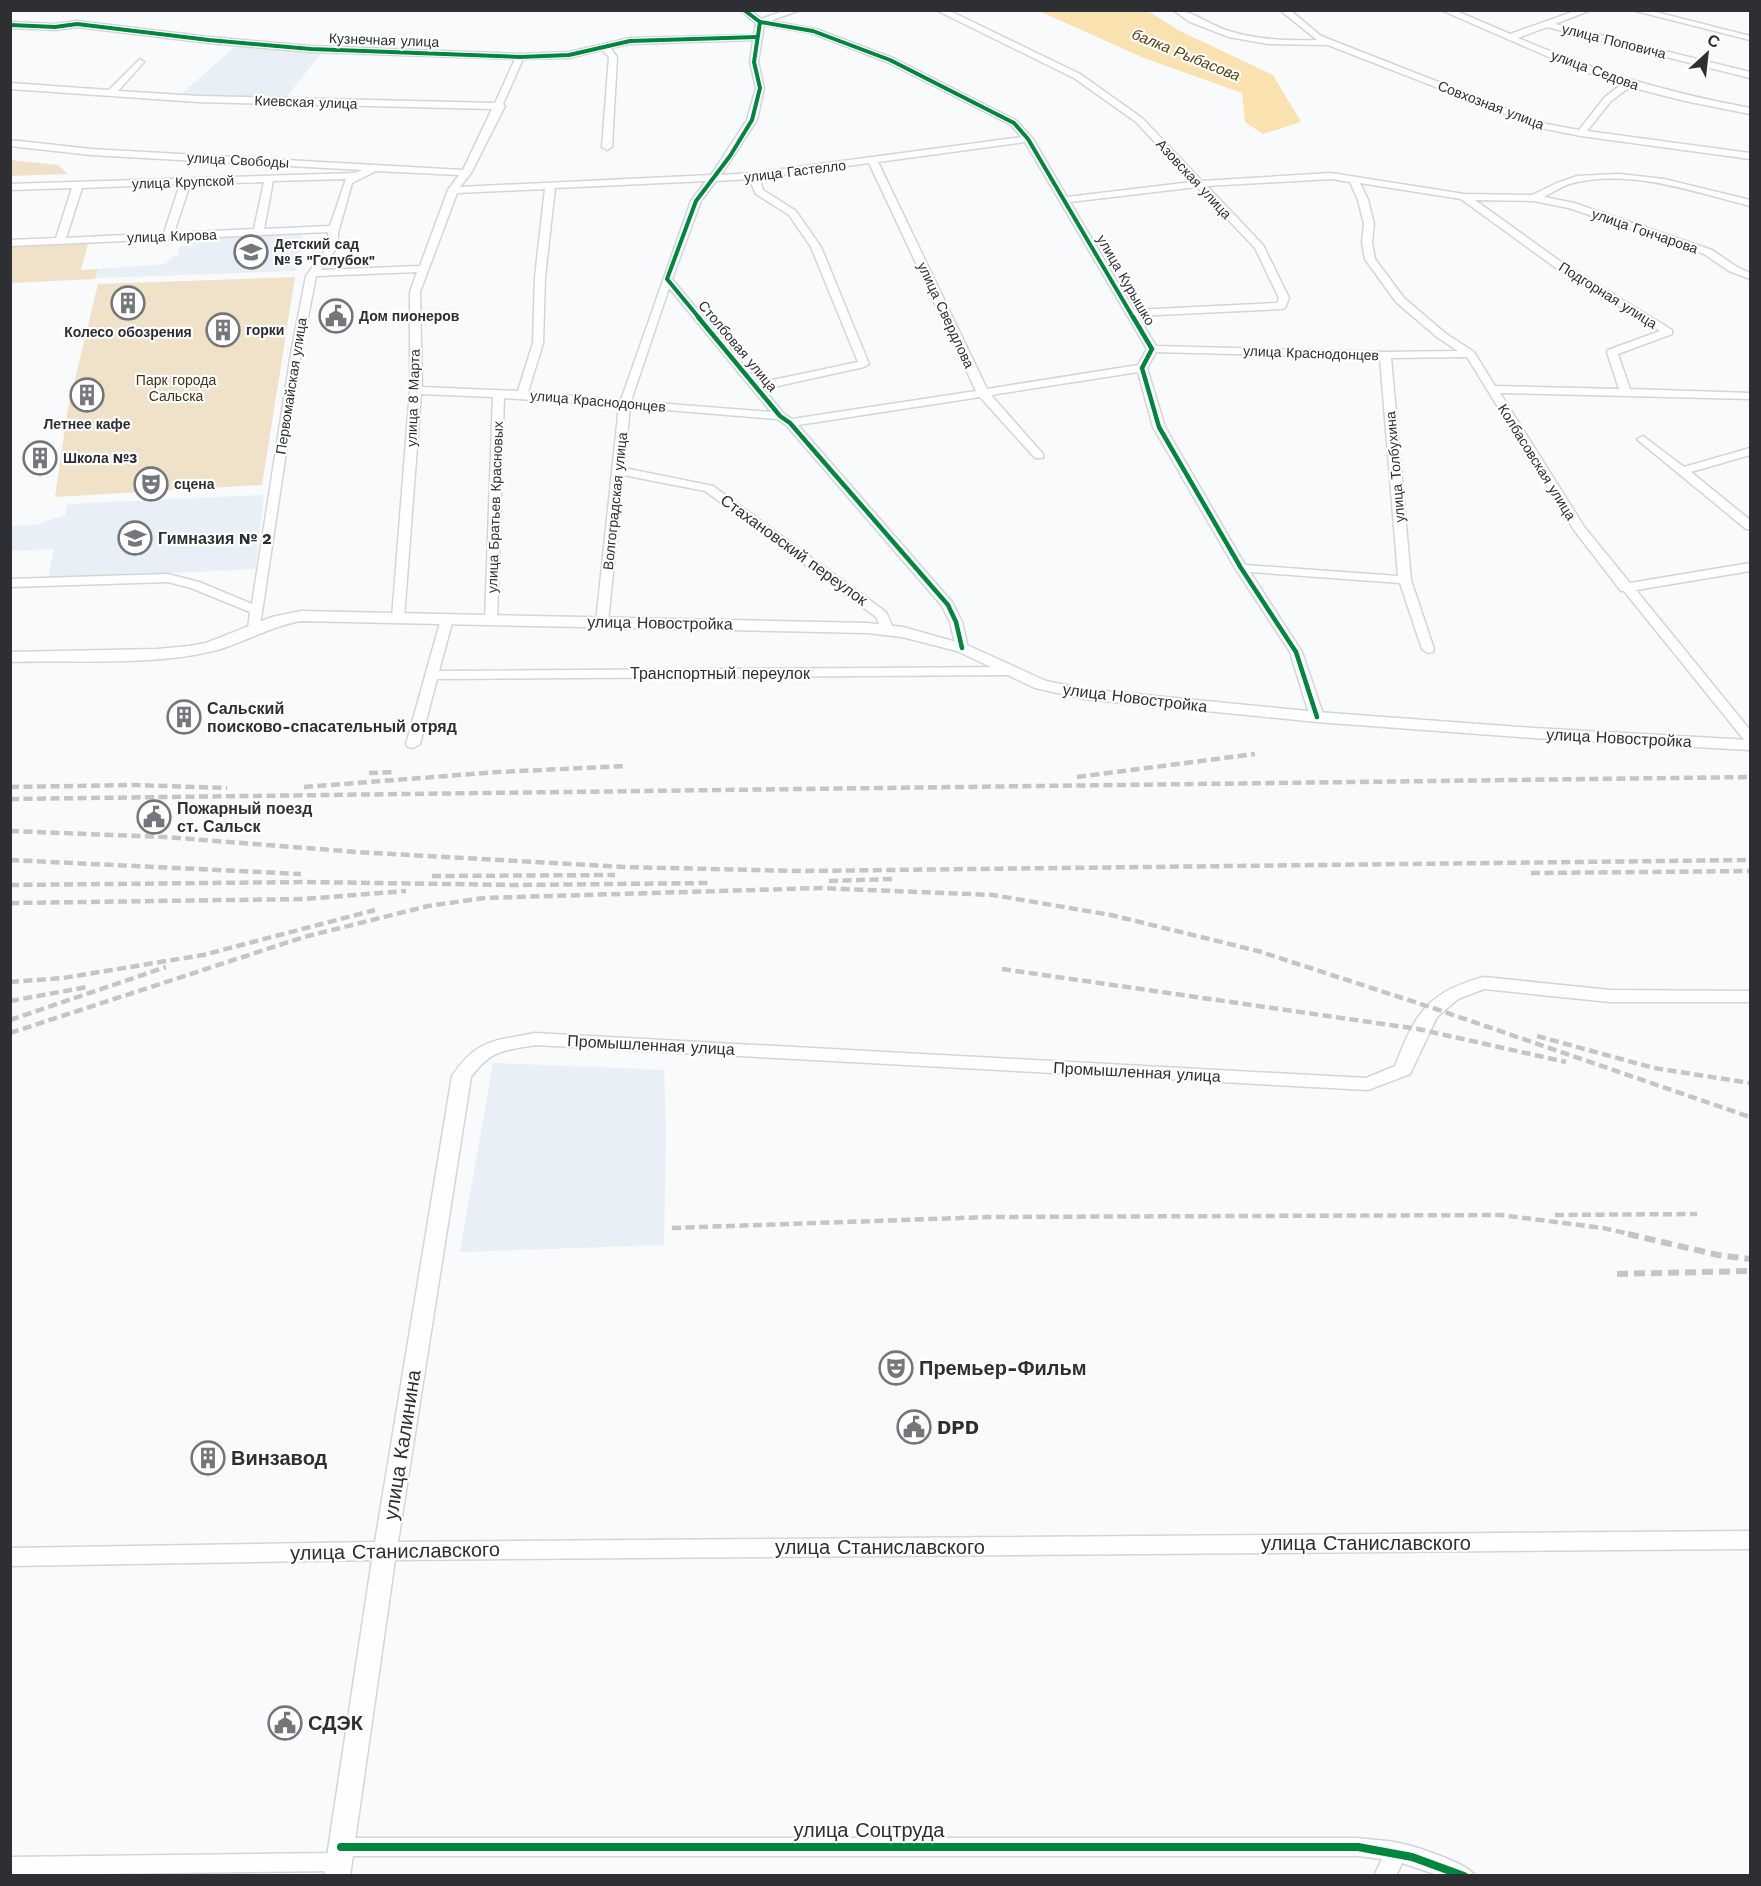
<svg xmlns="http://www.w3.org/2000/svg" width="1761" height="1886" viewBox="0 0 1761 1886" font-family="'Work Sans',sans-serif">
  <rect width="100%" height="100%" fill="#f8fafc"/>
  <g fill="#e8eff7">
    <path d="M 236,46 L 322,52 L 285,99 L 180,95 Z"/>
    <path d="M 303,235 L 296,271 L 95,278 L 98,269 L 165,264 L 173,256 L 178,256 L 180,246 L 192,246 L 193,239 Z"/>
    <path d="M 264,495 L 255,569 L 48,579 L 54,549 L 11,551 L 11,526 L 36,525 L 65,515 L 68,504 Z"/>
    <path d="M 493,1063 L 664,1070 L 666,1128 L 664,1245 L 460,1252 Z"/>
  </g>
  <g fill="#efe2c8">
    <path d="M 10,160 L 58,165 L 68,174 L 11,176 Z"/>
    <path d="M 89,240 L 81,270 L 98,269 L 95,279 L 11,283 L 10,243 Z"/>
    <path d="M 295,277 L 262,485 L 55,497 L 68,408 L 98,284 Z"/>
  </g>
  <path fill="#f9e1b0" d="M 1039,11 L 1148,11 L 1180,31 L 1273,75 L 1301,122 L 1263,134 L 1245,122 L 1242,93 L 1144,58 Z"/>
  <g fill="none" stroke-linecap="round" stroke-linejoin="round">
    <g stroke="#d3d5d7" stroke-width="3">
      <g id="minor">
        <path d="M 740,10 L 750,10 L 761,19 L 786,10 L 800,10 L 770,21 L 816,29 L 893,58 L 1017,121 L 1033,139 L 1067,197 L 1192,182 L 1136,122 L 1074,78 L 936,10 L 948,10 L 1080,74 L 1142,118 L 1202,181 L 1331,173 L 1464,194 L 1532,195 L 1557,183 L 1577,176 L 1619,174 L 1664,179 L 1750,200 L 1750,206 C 1695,192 1635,170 1577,182 C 1566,184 1554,191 1544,197 L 1574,203 L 1712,250 L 1737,267 L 1750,273 L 1750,279 L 1729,271 L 1704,254 L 1569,208 L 1534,201 L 1475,200 L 1564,264 L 1672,330 L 1672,334 L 1618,354 L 1630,389 L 1750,393 L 1750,399 L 1500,393 L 1585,528 L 1630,583 L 1750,563 L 1750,571 L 1636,590 L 1750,730 L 1750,742 L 1745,741 L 1624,591 L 1621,591 L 1574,530 L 1467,357 L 1391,358 L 1411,580 L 1434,649 L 1433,652 L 1428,653 L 1422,649 L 1400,583 L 1250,572 L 1302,652 L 1324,717 L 1317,721 L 1310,717 L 1290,652 L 1235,568 L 1153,427 L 1138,372 L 991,395 L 1043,454 L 1043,458 L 1035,458 L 980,397 L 798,425 L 952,602 L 962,622 L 968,648 L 967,651 L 957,651 L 956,648 L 950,622 L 942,606 L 786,425 L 777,419 L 630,407 L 624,468 L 713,486 L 886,612 L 894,630 L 888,634 L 883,633 L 876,617 L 705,491 L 623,475 L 608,622 L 602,626 L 597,625 L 596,622 L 619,406 L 504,398 L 497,620 L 491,624 L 485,620 L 493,397 L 421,394 L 404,618 L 398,622 L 394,621 L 392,618 L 410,390 L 410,292 L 417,272 L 316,276 L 301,353 L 259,632 L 254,633 L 248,629 L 250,612 L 191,588 L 168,582 L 10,587 L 10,579 L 168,574 L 199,582 L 252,604 L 291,353 L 306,276 L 328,246 L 328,232 L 10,246 L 10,240 L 56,238 L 72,188 L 10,190 L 10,184 L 355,173 L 362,170 L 91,155 L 10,146 L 10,140 L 91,149 L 463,170 L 492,109 L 198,102 L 10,89 L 10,83 L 109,90 L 140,59 L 144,62 L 118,91 L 198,96 L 495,103 L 515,59 L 311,52 L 209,43 L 77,27 L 55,30 L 10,28 L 10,22 L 55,24 L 77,21 L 209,37 L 311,46 L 520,54 L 569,52 L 630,38 L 754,35 L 756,23 ZM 764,25 L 811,33 L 887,62 L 1011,125 L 1021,137 L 753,173 L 721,175 L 757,120 L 764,88 L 758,62 ZM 753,40 L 750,62 L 756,88 L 747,120 L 711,175 L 460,187 L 471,173 L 505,106 L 503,104 L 523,59 L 569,58 L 602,50 L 609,57 L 602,147 L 607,150 L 612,147 L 617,57 L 610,48 L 630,44 ZM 1025,142 L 1147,349 L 1138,365 L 987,389 L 878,162 ZM 869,163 L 976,391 L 792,419 L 784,414 L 764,389 L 864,367 L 869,364 L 821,247 L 796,211 L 763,190 L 759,178 ZM 376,171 L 459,175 L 448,190 L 420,266 L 321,270 L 338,246 L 338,233 L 352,183 ZM 346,179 L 330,226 L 264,229 L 273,181 ZM 749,179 L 756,194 L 789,215 L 811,247 L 858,362 L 759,383 L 672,279 L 701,201 L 716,181 ZM 1331,179 L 1350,182 L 1358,200 L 1364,224 L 1362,243 L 1365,259 L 1396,302 L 1437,337 L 1458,351 L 1385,352 L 1156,346 L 1138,316 L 1281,309 L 1285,308 L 1289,298 L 1263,245 L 1207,186 ZM 706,181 L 691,201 L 621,400 L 528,392 L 543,343 L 545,277 L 555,188 ZM 264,182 L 254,229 L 174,233 L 190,184 ZM 1360,183 L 1461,199 L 1556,268 L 1660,331 L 1608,350 L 1607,352 L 1619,389 L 1495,386 L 1474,352 L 1445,333 L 1404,298 L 1375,259 L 1372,243 L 1374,224 L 1368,200 ZM 180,184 L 164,233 L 66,238 L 82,188 ZM 1197,187 L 1255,248 L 1279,298 L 1277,303 L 1134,310 L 1070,202 ZM 545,189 L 535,277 L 533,343 L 518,391 L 422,387 L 420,292 L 457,193 ZM 669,288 L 771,412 L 631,401 ZM 1156,352 L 1380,358 L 1398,576 L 1245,565 L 1165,427 L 1147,368 Z"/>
        <path d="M 1173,10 C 1192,10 1211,26 1229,31 C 1257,40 1288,41 1317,40 L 1280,10 L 1290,10 L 1321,36 L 1546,124 L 1579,130 L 1605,97 L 1622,84 L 1574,68 L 1441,10 L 1454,10 L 1510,34 L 1578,10 L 1591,10 L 1555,24 L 1750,72 L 1750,78 L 1547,27 L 1518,38 C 1598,72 1664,92 1750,108 L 1750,114 L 1685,101 L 1630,87 L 1611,101 L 1587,131 L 1750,153 L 1750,159 L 1581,136 L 1541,128 L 1328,45 L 1268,44 L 1229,37 L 1190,22 Z"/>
        <path d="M 1632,10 L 1648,10 L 1750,36 L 1750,40 Z"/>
        <path d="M 1643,436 L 1684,467 L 1750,448 L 1750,455 L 1691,472 L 1750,520 L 1750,529 L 1746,529 L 1639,441 L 1637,439 Z"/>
        <path d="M 447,615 L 453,619 L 439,671 L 1008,667 L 1015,671 L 1008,675 L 437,679 L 420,744 L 413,748 L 408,747 L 406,744 L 441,619 Z"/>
        <path d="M 341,1838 L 1358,1838 C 1372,1840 1387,1840 1399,1843 C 1414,1846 1468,1863 1475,1876 L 1441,1876 L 1402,1863 L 1396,1876 L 1374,1876 L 1382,1859 L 1358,1856 L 347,1856 L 350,1862 L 347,1868 L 339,1871 L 10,1875 L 10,1857 L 333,1853 L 330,1847 L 333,1841 Z"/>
      </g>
    </g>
    <g stroke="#d3d5d7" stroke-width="3">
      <g id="major">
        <path d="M 301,611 L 867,623 L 903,627 L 967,645 L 1046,681 L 1084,689 L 1317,712 L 1533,728 L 1750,740 L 1750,750 L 1533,738 L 1317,722 L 1084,699 L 1035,688 L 957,651 L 902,637 L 867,633 L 301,621 C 269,626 241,645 209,652 C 145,666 76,660 10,662 L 10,652 L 157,649 L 189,646 L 206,643 L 272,617 Z"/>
        <path d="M 1484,977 L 1610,990 L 1750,991 L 1750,1002 L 1610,1002 L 1484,989 L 1458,999 L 1437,1017 L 1410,1074 L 1368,1090 L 535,1045 C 503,1051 492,1049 471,1077 L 398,1542 L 1750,1531 L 1750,1549 L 395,1560 L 350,1876 L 324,1876 L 372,1560 L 10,1566 L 10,1548 L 375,1542 L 452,1076 C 477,1039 494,1041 535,1033 L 1366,1078 L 1395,1066 C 1415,1014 1427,992 1484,977 Z"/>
      </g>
    </g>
    <use href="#minor" fill="#fefeff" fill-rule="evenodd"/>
    <use href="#major" fill="#fefeff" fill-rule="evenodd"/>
    <g stroke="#c5c5c6" stroke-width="4.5" stroke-dasharray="9 4.5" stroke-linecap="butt">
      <path d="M 369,773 L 396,772"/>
      <path d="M 1077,777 L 1255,754"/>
      <path d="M 10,787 L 134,785 L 227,788"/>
      <path d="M 304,787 L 498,772 L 627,766"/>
      <path d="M 10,799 L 1750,777"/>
      <path d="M 10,831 L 165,837 L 357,852 L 624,867 L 801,871 L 1750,860"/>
      <path d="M 10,860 L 301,874"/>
      <path d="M 1531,873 L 1750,871"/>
      <path d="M 432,876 L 615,875"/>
      <path d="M 829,881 L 892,879"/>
      <path d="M 10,885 L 307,882 L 517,885 L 709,883"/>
      <path d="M 10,903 L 304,899 L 406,891"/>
      <path d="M 1002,969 L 1418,1029 L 1566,1062"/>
      <path d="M 10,982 L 63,978 L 203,955 L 375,910"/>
      <path d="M 10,1001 L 87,987"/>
      <path d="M 10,1020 L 166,967"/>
      <path d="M 10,1033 L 304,937 L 428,906 L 484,898 L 820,888 L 993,895 L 1111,915 L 1258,951 L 1433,1008 L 1750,1117"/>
      <path d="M 1537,1036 L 1654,1068 L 1750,1083"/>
      <path d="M 1555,1215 L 1697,1214"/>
      <path d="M 672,1228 L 989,1217 L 1501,1215 L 1603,1228 L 1634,1235"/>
    </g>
    <g stroke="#c5c5c6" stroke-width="6" stroke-dasharray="11 6" stroke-linecap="butt">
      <path d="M 1628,1234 L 1718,1255 L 1750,1259"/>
      <path d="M 1617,1274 L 1750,1271"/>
    </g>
    <g stroke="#fff" stroke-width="6">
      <g id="cycleway-far2">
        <path d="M 744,10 L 760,22 L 813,31 L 890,60 L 1014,123 L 1028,139 L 1134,319"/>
        <path d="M 10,25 L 55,27 L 77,24 L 209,40 L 311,49 L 520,57 L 569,55 L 630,41 L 757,37"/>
        <path d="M 700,319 L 667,279 L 696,201 L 730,156 L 752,120 L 760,88 L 754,62 L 760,22"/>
      </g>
    </g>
    <g stroke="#fff" stroke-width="8">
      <g id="cycleway-far1">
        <path d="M 698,317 L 780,416 L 790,423 L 948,605 L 956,622 L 962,648"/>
        <path d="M 1133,317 L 1152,349 L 1142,368 L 1159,427 L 1241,568 L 1296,652 L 1317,717"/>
      </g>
    </g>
    <g stroke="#fff" stroke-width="11">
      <path id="cycleway" d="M 341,1847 L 1358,1847 L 1412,1857 L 1464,1876"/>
    </g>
    <use href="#cycleway-far2" stroke="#00873e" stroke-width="4"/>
    <use href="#cycleway-far1" stroke="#00873e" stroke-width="4.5"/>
    <use href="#cycleway" stroke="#00873e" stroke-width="8"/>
  </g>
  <defs>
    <g id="school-ring" transform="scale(1.725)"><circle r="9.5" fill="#fff" stroke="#747679" stroke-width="1.5"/><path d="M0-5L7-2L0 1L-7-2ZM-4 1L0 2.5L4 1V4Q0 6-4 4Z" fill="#747679"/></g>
    <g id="building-ring" transform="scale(1.725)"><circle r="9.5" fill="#fff" stroke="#747679" stroke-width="1.5"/><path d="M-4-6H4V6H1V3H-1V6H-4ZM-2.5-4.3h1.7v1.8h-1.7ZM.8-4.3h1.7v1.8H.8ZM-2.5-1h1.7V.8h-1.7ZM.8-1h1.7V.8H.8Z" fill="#747679"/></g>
    <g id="civic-ring" transform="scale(1.725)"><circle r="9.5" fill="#fff" stroke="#747679" stroke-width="1.5"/><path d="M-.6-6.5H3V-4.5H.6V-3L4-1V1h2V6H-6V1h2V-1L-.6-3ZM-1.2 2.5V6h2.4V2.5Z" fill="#747679"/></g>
    <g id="theatre-ring" transform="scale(1.725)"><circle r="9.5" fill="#fff" stroke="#747679" stroke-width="1.5"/><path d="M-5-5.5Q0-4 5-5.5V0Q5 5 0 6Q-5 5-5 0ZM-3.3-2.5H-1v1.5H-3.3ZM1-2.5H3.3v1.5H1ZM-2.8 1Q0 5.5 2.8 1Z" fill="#747679"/></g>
  </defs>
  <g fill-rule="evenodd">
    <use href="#school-ring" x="251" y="252"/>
    <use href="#building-ring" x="128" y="303"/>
    <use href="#civic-ring" x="336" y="316"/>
    <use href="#building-ring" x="223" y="330"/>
    <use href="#building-ring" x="87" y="395"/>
    <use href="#building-ring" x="40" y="458"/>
    <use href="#theatre-ring" x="151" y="484"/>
    <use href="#school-ring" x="135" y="538"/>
    <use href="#building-ring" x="184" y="717"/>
    <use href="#civic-ring" x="154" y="817"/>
    <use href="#theatre-ring" x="896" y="1368"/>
    <use href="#civic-ring" x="914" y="1427"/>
    <use href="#building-ring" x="208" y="1458"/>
    <use href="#civic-ring" x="285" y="1723"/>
  </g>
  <g text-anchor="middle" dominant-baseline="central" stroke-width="4.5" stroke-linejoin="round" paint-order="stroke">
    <g font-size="14" fill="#2d2f32" stroke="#fff">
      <text transform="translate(384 40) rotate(2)">Кузнечная улица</text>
      <text transform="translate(1614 41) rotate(14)">улица Поповича</text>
      <text transform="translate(1595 70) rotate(20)">улица Седова</text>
      <text transform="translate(306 102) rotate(2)">Киевская улица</text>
      <text transform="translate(1491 105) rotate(21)">Совхозная улица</text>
      <text transform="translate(238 160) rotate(3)">улица Свободы</text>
      <text transform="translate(795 171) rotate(-7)">улица Гастелло</text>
      <text transform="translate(1194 179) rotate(47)">Азовская улица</text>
      <text transform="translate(183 182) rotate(-2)">улица Крупской</text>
      <text transform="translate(1645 231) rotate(19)">улица Гончарова</text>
      <text transform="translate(172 236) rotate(-2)">улица Кирова</text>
      <text transform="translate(1126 280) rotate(60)">улица Курышко</text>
      <text transform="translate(1608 295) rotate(32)">Подгорная улица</text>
      <text transform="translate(946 315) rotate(65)">улица Свердлова</text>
      <text transform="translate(738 346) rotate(50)">Столбовая улица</text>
      <text transform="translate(1311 353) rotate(2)">улица Краснодонцев</text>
      <text transform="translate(291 386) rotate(-81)">Первомайская улица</text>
      <text transform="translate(413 398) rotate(-88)">улица 8 Марта</text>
      <text transform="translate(598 401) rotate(5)">улица Краснодонцев</text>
      <text transform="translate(1537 462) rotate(58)">Колбасовская улица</text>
      <text transform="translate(1395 467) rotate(-95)">улица Толбухина</text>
      <text transform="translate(615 501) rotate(-84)">Волгоградская улица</text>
      <text transform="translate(495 507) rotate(-88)">улица Братьев Красновых</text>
    </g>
    <g font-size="14" font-weight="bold" fill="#2d2f32" stroke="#fff" text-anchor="start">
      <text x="274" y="244">Детский сад<tspan x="274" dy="16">№ 5 "Голубок"</tspan></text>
      <text x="359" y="316">Дом пионеров</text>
      <text x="246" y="330">горки</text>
      <text x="128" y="332" text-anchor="middle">Колесо обозрения</text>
      <text x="87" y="424" text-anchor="middle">Летнее кафе</text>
      <text x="63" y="458">Школа №3</text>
      <text x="174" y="484">сцена</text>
    </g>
    <g font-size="14" fill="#423314" stroke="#fff">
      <text x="176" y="380">Парк города<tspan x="176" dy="16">Сальска</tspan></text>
    </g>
    <g font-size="15" font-style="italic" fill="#563f04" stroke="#fff">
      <text transform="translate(1186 55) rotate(22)">балка Рыбасова</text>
    </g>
    <g font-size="16" font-weight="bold" fill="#2d2f32" stroke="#fff" text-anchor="start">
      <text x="158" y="538">Гимназия № 2</text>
      <text x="207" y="708">Сальский<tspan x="207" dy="18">поисково-спасательный отряд</tspan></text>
      <text x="177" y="808">Пожарный поезд<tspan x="177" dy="18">ст. Сальск</tspan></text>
    </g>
    <g font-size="16" fill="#2d2f32" stroke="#fff">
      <text transform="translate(794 550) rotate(36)">Стахановский переулок</text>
      <text transform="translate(660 623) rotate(1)">улица Новостройка</text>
      <text x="720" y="673">Транспортный переулок</text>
      <text transform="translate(1135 698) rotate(7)">улица Новостройка</text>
      <text transform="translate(1619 738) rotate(3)">улица Новостройка</text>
      <text transform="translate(651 1045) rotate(3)">Промышленная улица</text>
      <text transform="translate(1137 1072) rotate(3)">Промышленная улица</text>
    </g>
    <g font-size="20" font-weight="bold" fill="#2d2f32" stroke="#fff" text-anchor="start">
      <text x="919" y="1368">Премьер-Фильм</text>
      <text x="937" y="1427">DPD</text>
      <text x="231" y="1458">Винзавод</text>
      <text x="308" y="1723">СДЭК</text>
    </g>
    <g font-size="20" fill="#2d2f32" stroke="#fff">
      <text transform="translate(402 1445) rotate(-81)">улица Калинина</text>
      <text x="1366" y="1543">улица Станиславского</text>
      <text x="880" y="1547">улица Станиславского</text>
      <text transform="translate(395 1551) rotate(-1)">улица Станиславского</text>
      <text x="869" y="1830">улица Соцтруда</text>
    </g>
  </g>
  <rect width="1761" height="1886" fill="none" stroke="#2d2f32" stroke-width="24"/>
  <g transform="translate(1707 54) rotate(27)" stroke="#ffffff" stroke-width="4.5" paint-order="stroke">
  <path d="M0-4.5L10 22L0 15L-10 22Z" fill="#2d2f32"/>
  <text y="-9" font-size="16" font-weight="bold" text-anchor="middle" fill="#2d2f32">С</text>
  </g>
</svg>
